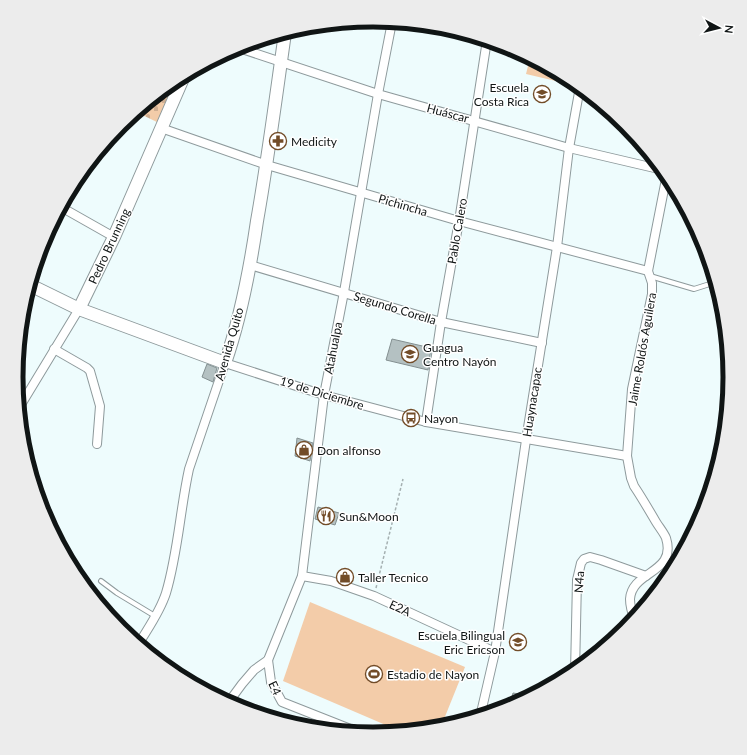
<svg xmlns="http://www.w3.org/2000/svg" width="747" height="755" viewBox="0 0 747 755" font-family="Lato,sans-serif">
  <defs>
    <pattern id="cemetery-stones" width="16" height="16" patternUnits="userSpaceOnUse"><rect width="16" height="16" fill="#f3cca9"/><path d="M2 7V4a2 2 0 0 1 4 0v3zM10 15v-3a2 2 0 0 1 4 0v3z" fill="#cfae91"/></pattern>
  </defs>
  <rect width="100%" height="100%" fill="#eefcfd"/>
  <path fill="url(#cemetery-stones)" d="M 180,77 L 159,123 L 136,112 L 175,80 Z"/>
  <g fill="#f3cca9">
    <path d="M 530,58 L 561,75 L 560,82 L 526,74 Z"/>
    <path d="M 310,602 L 465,667 L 440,729 L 402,732 L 283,681 Z"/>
  </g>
  <g fill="#b4c1c2" stroke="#849091">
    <path d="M 392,339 L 431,348 L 428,370 L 386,360 Z"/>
    <path d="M 207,364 L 217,368 L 213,382 L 202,377 Z"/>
    <path d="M 297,438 L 313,443 L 310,461 L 295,456 Z"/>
    <path d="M 318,507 L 339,513 L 335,525 L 315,519 Z"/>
    <path d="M 513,693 L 531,696 L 509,708 Z"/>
  </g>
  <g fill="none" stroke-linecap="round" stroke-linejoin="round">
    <g stroke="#8e9a9c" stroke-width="6">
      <g id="lane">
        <path d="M 710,264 L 711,265"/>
        <path d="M 650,276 L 694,289 L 716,282"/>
        <path d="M 101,581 L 117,593 L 155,616"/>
      </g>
    </g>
    <g stroke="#8e9a9c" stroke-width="10">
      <g id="street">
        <path d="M 236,47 L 378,94 L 569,148 L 663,170"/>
        <path d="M 161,128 L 267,165 L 459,221 L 648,271"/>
        <path d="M 61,207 L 114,237"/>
        <path d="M 250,265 L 441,322 L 542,343"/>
        <path d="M 54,349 L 87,368 L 90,371 L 100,406 L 97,444"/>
        <path d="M 19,408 L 79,309"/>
        <path d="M 426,422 L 441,322 L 459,221 L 487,40"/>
        <path d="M 302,576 L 331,581 L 374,596 L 495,652"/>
        <path d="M 635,620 C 632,613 630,606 630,599 C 632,570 677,574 666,538 C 664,533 659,527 656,522 C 649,510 642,498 634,486 L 631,478 L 627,456 L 632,389 L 652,294 L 652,283 L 648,271 L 667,174"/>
        <path d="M 138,645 C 148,628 160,612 166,593 C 178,553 180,510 189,469 L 225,363 L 324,395 L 426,422 L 627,456"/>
        <path d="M 268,660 L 271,682 L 282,702 L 363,734"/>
        <path d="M 575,672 L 577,580 L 581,563 L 584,559 L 590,557 L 601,560 L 646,576"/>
        <path d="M 228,703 L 242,684 L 254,670 L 268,660 L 302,576 L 324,395 L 344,292 L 378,94 L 392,22"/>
        <path d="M 480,717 L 495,652 L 526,440 L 557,247 L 569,148 L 580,87"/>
      </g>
    </g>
    <g stroke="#8e9a9c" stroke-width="14">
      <g id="secondary">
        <path d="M 30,285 L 79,309 L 225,363 C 241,317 250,269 257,221 C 268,159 276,96 285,33"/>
        <path d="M 79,309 L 114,237 L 184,76"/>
      </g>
    </g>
    <path stroke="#a5b0b1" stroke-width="1.5" stroke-dasharray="3 2" stroke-linecap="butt" d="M 376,588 L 403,479"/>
    <use href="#lane" stroke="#fff" stroke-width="4"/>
    <use href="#street" stroke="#fff" stroke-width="8"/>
    <use href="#secondary" stroke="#fff" stroke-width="12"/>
  </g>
  <defs>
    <g id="school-ring" transform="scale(0.9)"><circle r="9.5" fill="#fff" stroke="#724c28" stroke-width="1.5"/><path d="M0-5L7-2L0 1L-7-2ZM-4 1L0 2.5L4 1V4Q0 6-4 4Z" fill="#724c28"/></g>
    <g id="pharmacy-ring" transform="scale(0.9)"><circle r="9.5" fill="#fff" stroke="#724c28" stroke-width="1.5"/><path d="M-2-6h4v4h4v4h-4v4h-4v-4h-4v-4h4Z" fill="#724c28"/></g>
    <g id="bus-ring" transform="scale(0.9)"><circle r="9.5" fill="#fff" stroke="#724c28" stroke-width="1.5"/><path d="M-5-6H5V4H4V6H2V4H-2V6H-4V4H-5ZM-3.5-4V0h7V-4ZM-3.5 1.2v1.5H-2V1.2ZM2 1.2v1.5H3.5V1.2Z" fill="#724c28"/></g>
    <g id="shop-ring" transform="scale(0.9)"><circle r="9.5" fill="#fff" stroke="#724c28" stroke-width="1.5"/><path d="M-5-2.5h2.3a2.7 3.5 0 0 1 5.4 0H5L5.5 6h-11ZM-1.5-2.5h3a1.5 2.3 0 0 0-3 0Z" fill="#724c28"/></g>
    <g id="restaurant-ring" transform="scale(0.9)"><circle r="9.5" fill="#fff" stroke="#724c28" stroke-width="1.5"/><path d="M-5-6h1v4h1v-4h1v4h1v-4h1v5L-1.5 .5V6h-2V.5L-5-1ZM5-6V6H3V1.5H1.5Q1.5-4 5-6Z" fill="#724c28"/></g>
    <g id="stadium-ring" transform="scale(0.9)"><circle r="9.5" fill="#fff" stroke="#724c28" stroke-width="1.5"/><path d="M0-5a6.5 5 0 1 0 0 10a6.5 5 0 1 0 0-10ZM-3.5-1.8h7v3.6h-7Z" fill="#724c28"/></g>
  </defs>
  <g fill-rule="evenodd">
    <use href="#school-ring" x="542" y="94"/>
    <use href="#pharmacy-ring" x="278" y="141"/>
    <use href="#school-ring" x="410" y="354"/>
    <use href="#bus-ring" x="411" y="418"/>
    <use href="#shop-ring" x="304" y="450"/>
    <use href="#restaurant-ring" x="326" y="516"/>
    <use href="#shop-ring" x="345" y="577"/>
    <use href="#school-ring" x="518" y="642"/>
    <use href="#stadium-ring" x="374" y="674"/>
  </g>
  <g text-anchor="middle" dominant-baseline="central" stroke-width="3" stroke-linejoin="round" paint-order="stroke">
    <g font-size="12" fill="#101515" stroke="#fff" text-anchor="start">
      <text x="529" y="87" text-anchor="end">Escuela<tspan x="529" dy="14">Costa Rica</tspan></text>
      <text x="291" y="141">Medicity</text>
      <text x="423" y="347">Guagua<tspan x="423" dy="14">Centro Nayón</tspan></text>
      <text x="424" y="418">Nayon</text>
      <text x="317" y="450">Don alfonso</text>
      <text x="339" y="516">Sun&amp;Moon</text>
      <text x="358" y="577">Taller Tecnico</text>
      <text x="505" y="635" text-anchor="end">Escuela Bilingual<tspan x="505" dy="14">Eric Ericson</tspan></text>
      <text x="387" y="674">Estadio de Nayon</text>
    </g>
    <g font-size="12" fill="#101515" stroke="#fff">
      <text transform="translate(448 113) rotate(15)">Huáscar</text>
      <text transform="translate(403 205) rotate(16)">Pichincha</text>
      <text transform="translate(457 231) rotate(-80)">Pablo Calero</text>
      <text transform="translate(109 246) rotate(-65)">Pedro Brunning</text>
      <text transform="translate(395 308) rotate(17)">Segundo Corella</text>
      <text transform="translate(229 344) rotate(-74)">Avenida Quito</text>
      <text transform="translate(333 348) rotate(-79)">Atahualpa</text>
      <text transform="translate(642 349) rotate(-80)">Jaime Roldós Aguilera</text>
      <text transform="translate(322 393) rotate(17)">19 de Diciembre</text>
      <text transform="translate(532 402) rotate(-81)">Huaynacapac</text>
      <text transform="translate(579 582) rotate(-86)">N4a</text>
      <text transform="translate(400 608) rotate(25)">E2A</text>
      <text transform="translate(275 688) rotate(65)">E4</text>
    </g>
  </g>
  <path d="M0 0H747V755H0ZM23 377a350 350 0 1 1 700 0a350 350 0 1 1-700 0Z" fill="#ececec" fill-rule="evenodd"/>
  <path fill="none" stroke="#101515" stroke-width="5" d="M23 377a350 350 0 1 1 700 0a350 350 0 1 1-700 0Z"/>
  <g transform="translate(719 28) rotate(97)" stroke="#ffffff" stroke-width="3" paint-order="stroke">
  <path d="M0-3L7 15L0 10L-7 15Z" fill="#101515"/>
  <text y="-6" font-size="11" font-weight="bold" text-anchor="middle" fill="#101515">N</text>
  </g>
</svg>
